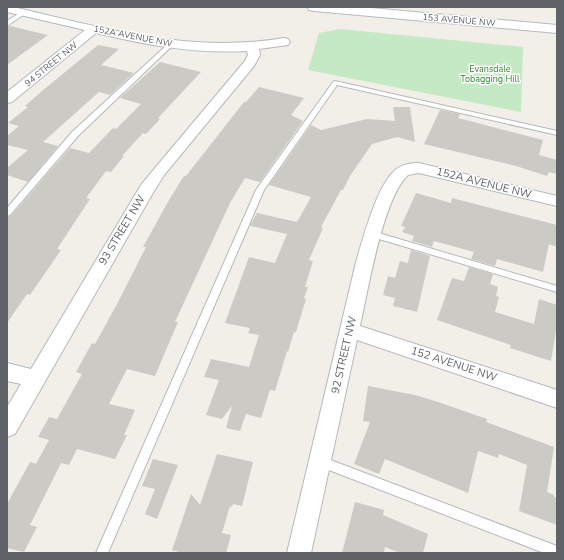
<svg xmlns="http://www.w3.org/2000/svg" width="564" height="560" viewBox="0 0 564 560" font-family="'Nunito Sans',sans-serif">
  <rect width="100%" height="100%" fill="#f1efe8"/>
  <path fill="#c5e8c5" d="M 340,29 L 523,47 L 521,112 L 308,70 L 319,33 Z"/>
  <g fill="#cccac5">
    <path d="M 10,26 L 48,35 L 7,65 L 7,27 Z"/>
    <path d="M 98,45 L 119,49 L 101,65 L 134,73 L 110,95 L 99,92 L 43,142 L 58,146 L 28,182 L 7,175 L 7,168 L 28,150 L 7,145 L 7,136 L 19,126 L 8,123 L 28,107 L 25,106 L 42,91 Z"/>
    <path d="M 160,62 L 201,72 L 158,118 L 160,119 L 146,134 L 143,133 L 122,156 L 124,156 L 111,172 L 106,171 L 86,198 L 90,199 L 57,249 L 61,250 L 30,295 L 27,294 L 7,323 L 7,217 L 11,216 L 70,148 L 89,153 L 113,128 L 116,129 L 141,104 L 120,98 Z"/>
    <path d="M 259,87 L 304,98 L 291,115 L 303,121 L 260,182 L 245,178 L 230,203 L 175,322 L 178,322 L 155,376 L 127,369 L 109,404 L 135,410 L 124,435 L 127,435 L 115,459 L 77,449 L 69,465 L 61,463 L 30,525 L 37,527 L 24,552 L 7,548 L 7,504 L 30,462 L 36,464 L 49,440 L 38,437 L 49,417 L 57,419 L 82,374 L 76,372 L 92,343 L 95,344 L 116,306 L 146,247 L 143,247 L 169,200 L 184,176 L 186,176 L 244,102 L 246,102 Z"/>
    <path d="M 393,107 L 410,107 L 415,142 L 397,137 L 372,144 L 350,176 L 343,190 L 341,190 L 321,227 L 323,228 L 309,260 L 313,261 L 305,287 L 308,287 L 304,298 L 306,299 L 296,332 L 294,332 L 288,352 L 287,351 L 275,391 L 270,390 L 261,418 L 246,414 L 240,431 L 226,428 L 232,406 L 222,419 L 206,415 L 219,380 L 204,377 L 211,359 L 249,367 L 259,335 L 248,333 L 250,328 L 225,323 L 249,257 L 275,263 L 287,234 L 250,226 L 257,213 L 297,222 L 311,197 L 269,185 L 311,125 L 321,130 L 367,119 L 395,121 Z"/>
    <path d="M 440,110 L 460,114 L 458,118 L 543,140 L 539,155 L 557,160 L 557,174 L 549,172 L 547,176 L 516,166 L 424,144 Z"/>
    <path d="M 416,193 L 451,203 L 452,198 L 557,225 L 557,247 L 549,244 L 543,272 L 497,259 L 495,266 L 471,259 L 474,252 L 434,241 L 432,247 L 412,241 L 414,236 L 402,232 L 405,227 L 401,226 Z"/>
    <path d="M 411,250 L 430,256 L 417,312 L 393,306 L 395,298 L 383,295 L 388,276 L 395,278 L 400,261 L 408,263 Z"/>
    <path d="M 469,267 L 493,274 L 490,284 L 498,287 L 496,296 L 499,297 L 495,312 L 534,324 L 539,299 L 557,305 L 557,325 L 551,361 L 510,348 L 511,345 L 437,320 L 452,278 L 464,281 Z"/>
    <path d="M 368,386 L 415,395 L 435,401 L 487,419 L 486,422 L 505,429 L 554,447 L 547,492 L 554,495 L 554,497 L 557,498 L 557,525 L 519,511 L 527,465 L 499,454 L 498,458 L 478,451 L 468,493 L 385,459 L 379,474 L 354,464 L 370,422 L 363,421 Z"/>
    <path d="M 217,454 L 253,462 L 242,506 L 233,504 L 232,507 L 230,506 L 222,533 L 231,535 L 226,553 L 182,553 L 172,550 L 191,494 L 200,505 Z"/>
    <path d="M 153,459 L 178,465 L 157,519 L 145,514 L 155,489 L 142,486 Z"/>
    <path d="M 355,502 L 384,510 L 383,515 L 428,534 L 423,553 L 400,553 L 385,547 L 384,553 L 342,553 Z"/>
  </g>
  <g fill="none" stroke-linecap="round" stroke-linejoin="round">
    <g stroke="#b5b8bc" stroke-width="2">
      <g id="service">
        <path d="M 21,12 L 26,13 L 7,26 L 7,21 Z"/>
        <path d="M 168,44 L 173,45 L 78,136 L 10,215 L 7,216 L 7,208 L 72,132 Z"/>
        <path d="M 335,81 L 557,131 L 557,135 L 337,85 L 264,190 L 108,553 L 96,553 L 256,190 L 333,82 Z"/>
        <path d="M 372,231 L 557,286 L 557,292 L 369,236 L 368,234 L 369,232 Z"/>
        <path d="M 320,456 L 557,546 L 557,553 L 544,553 L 316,465 L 314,461 L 316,457 Z"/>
      </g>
    </g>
    <g stroke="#b5b8bc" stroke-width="2">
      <g id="minor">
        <path d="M 7,7 L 13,7 C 105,28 189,54 284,38 L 288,39 L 290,42 L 288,45 L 259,49 L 260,55 L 254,66 L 165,174 L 154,191 L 15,434 L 7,437 L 7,407 L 21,384 L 7,381 L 7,363 L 31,369 L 141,185 L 155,168 L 244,62 L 248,55 L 247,51 C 195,54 147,45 96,33 L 12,102 L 7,103 L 7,92 L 85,30 L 7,12 Z"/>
        <path d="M 419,163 L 557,196 L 557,206 L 419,173 L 408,175 C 383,198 368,290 360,326 L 557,390 L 557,408 L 357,340 L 311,553 L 287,553 L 356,262 C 363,239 378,180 398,168 C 404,164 412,163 419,163 Z"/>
      </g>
    </g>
    <g stroke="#b6babf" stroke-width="2">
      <path id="secondary" d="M 307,7 L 360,7 L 557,25 L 557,33 L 314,11 L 309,10 Z"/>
    </g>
    <use href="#service" fill="#fff" fill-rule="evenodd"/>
    <use href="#minor" fill="#fff" fill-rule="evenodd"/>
    <use href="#secondary" fill="#fff" fill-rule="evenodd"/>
  </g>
  <g text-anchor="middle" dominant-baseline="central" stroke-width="3" stroke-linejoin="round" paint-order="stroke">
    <g font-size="9" fill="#5f6368" stroke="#fff">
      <text transform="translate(459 20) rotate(5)">153 AVENUE NW</text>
      <text transform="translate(133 36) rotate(11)">152A AVENUE NW</text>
      <text transform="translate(51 64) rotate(-39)">94 STREET NW</text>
    </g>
    <g font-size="9" fill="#348238" stroke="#fff">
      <text x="490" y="69">Evansdale<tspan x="490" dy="10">Tobagging Hill</tspan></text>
    </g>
    <g font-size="11" fill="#5f6368" stroke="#fff">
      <text transform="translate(484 183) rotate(14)">152A AVENUE NW</text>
      <text transform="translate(122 230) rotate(-59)">93 STREET NW</text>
      <text transform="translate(344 355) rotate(-77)">92 STREET NW</text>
      <text transform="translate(454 364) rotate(18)">152 AVENUE NW</text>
    </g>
  </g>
  <rect width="564" height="560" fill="none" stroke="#5f6368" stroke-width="16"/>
</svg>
